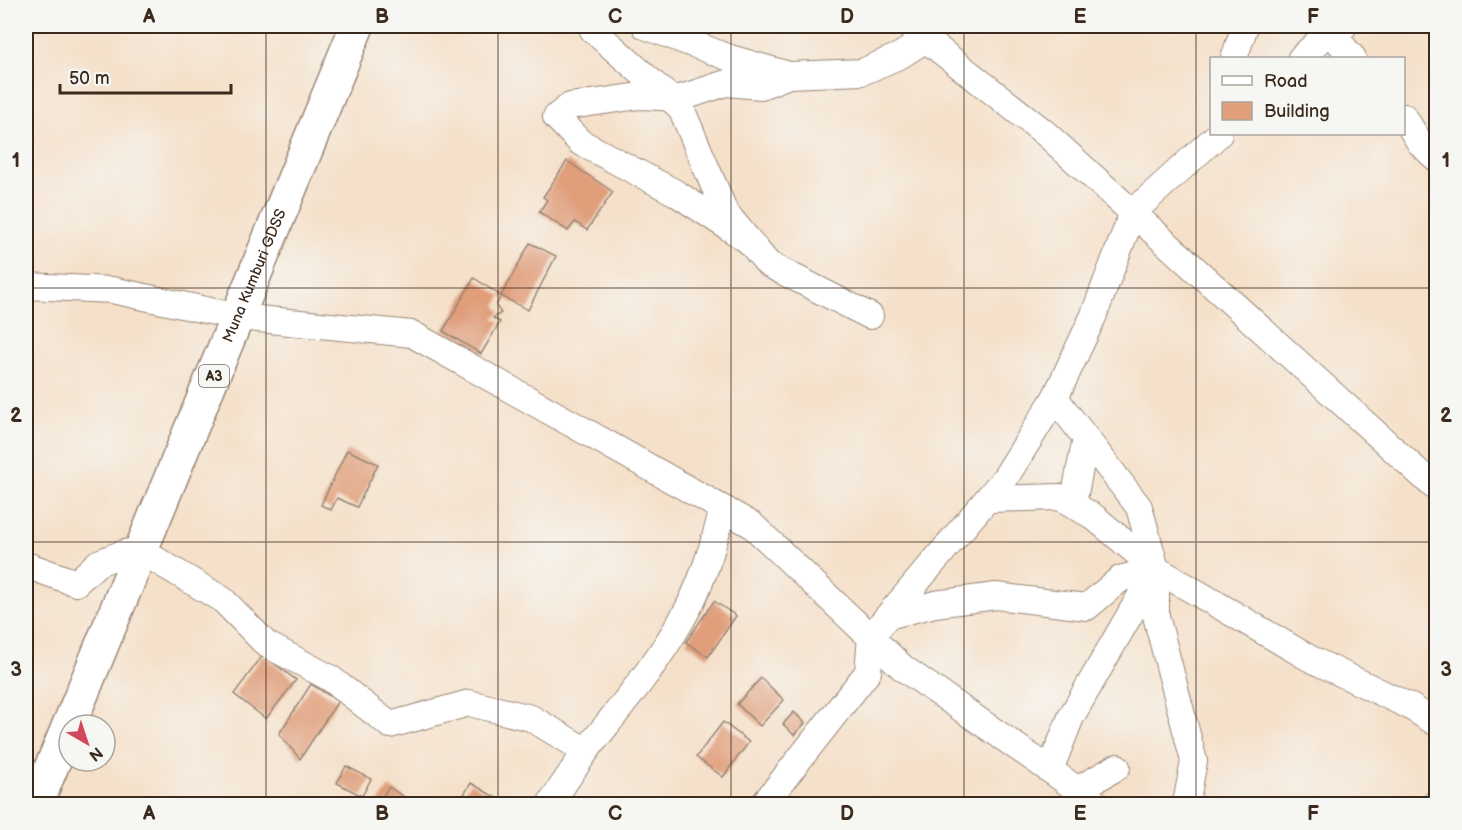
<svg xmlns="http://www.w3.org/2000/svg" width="1462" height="830" viewBox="0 0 1462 830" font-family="'Balsamiq Sans',sans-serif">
  <rect width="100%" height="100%" fill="#f6f6f2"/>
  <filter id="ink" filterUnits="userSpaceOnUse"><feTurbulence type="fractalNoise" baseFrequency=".0167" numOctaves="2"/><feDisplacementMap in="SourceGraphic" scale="12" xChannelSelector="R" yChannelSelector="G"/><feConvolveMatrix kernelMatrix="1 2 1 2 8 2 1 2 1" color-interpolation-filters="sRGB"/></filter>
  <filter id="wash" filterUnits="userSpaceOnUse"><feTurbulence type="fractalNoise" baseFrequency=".008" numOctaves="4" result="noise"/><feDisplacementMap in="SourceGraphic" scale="24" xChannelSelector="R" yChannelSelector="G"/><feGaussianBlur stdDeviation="1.35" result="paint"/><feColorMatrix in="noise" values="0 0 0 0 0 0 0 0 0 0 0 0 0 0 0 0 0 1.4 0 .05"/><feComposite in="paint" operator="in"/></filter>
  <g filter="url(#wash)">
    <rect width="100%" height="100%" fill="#f5e0c9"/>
    <g id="blocks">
      <g fill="#e09e7a">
        <path d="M 567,161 L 613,192 L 587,230 L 575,222 L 568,231 L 539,212 L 547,200 L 543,197 Z"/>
        <path d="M 530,243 L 556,256 L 528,310 L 501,296 Z"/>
        <path d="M 474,278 L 501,296 L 496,306 L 501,313 L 493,318 L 500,322 L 481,354 L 443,331 Z"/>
        <path d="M 347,450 L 378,464 L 357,507 L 337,498 L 331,510 L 321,505 Z"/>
        <path d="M 714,601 L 736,616 L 708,657 L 686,642 Z"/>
        <path d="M 263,655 L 296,680 L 266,719 L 234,694 Z"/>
        <path d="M 761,678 L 784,700 L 760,726 L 737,704 Z"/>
        <path d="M 311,684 L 338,701 L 300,759 L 279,734 Z"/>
        <path d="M 794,712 L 805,723 L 794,735 L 783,724 Z"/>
        <path d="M 723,722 L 749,742 L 723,777 L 696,757 Z"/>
        <path d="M 346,766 L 371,779 L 362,796 L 337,783 Z"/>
        <path d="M 471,783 L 498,799 L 495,804 L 458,804 Z"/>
        <path d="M 389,787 L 407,799 L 404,804 L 377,804 Z"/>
      </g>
    </g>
  </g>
  <g filter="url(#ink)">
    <use href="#blocks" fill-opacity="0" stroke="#988574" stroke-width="1.5"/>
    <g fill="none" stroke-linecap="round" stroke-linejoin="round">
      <g stroke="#988574" stroke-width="28">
        <g id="minor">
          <path d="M 592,26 L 593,30 L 681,108 L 725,212 L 768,264 L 870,316"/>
          <path d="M 645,26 L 730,58 L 789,75 L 862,72 L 901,55 L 926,39 L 933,27"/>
          <path d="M 909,26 L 1045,133 L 1436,488"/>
          <path d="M 1325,26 L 1353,58"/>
          <path d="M 1234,58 L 1245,26"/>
          <path d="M 1301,58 L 1329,32 L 1344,26"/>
          <path d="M 1404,117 L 1420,143 L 1436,158"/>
          <path d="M 749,241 L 676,193 L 580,142 L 556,117 L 570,106 L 639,96 L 681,98 L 726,83 L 761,86 L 789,75"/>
          <path d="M 26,286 L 112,290 L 238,317 L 412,334 L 752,525 L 903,668 L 1050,770"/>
          <path d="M 988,499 L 1060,497 L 1094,517 L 1156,569 L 1309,658 L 1411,707 L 1436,723"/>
          <path d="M 1073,504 L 1086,438"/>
          <path d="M 26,565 L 76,583 L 98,563 L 124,553 L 141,551 L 223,600 L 266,644 L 330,678 L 390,725 L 469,703 L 531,718 L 586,751 C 619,709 654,668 681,621 C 701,588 713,546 723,509"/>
          <path d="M 1156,570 L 1156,616 L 1194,761 L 1186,804"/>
          <path d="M 888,616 L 935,604 L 996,596 L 1087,607 L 1120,579 L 1156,569"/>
          <path d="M 1077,790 L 1117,767"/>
          <path d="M 550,804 L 586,751"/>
          <path d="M 764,804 L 868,672 L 871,636 L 1005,478 L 1055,398"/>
          <path d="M 1097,804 L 1050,770 L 1071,717 L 1156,569 L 1139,507 L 1055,398 L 1093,317 L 1133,212 L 1219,134"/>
          <path d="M 1435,804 L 1436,803"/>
        </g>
      </g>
      <g stroke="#988574" stroke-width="36">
        <g id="highway">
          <path id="s1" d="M 69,725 L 357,26"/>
          <path d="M 36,804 L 69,725"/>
        </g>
      </g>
      <use href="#minor" stroke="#fff" stroke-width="26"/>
      <use href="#highway" stroke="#fff" stroke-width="33"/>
    </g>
  </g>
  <path fill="none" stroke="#3b2a1e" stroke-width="1.5" stroke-opacity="0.55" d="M 266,26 L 266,804M 498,26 L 498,804M 731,26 L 731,804M 964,26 L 964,804M 1196,26 L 1196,804M 26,288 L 1436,288M 26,542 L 1436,542"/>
  <g text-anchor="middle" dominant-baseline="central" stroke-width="5" stroke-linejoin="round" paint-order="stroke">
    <rect fill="#f6f6f2" stroke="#73675e" stroke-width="1.5" x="199" y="365" width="30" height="22" rx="4.5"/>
    <g font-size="14" font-weight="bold" fill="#3b2a1e">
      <text x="214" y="376">A3</text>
    </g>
    <g font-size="15" fill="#3b2a1e" stroke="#f6f6f2">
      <text stroke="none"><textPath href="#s1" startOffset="486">Muna Kumburi GDSS</textPath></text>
    </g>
  </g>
  <rect width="1462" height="830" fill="none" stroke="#f6f6f2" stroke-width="66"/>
  <rect x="1210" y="57" width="195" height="78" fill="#f6f6f2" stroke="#aba49d" stroke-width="1.5"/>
  <rect x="1222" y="76" width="30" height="9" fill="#ffffff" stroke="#aba49d" stroke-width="1.5"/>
  <text x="1264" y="87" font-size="18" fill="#3b2a1e">Road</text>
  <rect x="1222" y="102" width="30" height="18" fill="#e09e7a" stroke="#aba49d" stroke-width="1.5"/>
  <text x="1264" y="117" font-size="18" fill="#3b2a1e">Building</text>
  <g transform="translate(87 743) rotate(141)"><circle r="28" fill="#f6f6f2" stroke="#aba49d" stroke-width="1.5"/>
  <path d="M0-4.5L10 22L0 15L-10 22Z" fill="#d1495b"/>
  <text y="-9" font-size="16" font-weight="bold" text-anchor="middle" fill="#3b2a1e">N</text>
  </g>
  <path d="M60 84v9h171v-9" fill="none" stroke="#3b2a1e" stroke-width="3"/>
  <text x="69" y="84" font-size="18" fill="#3b2a1e" stroke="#f6f6f2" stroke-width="4.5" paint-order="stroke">50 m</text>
  <rect x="33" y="33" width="1396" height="764" fill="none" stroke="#3b2a1e" stroke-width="2"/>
  <g font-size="20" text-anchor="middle" font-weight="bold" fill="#3b2a1e">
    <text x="149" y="23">A</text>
    <text x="382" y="23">B</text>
    <text x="615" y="23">C</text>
    <text x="847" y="23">D</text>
    <text x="1080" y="23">E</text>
    <text x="1313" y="23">F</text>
    <text x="16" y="167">1</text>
    <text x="1446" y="167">1</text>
    <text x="16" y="422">2</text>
    <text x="1446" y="422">2</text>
    <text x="16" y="676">3</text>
    <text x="1446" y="676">3</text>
    <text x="149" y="820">A</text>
    <text x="382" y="820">B</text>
    <text x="615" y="820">C</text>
    <text x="847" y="820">D</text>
    <text x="1080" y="820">E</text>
    <text x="1313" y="820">F</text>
  </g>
</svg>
